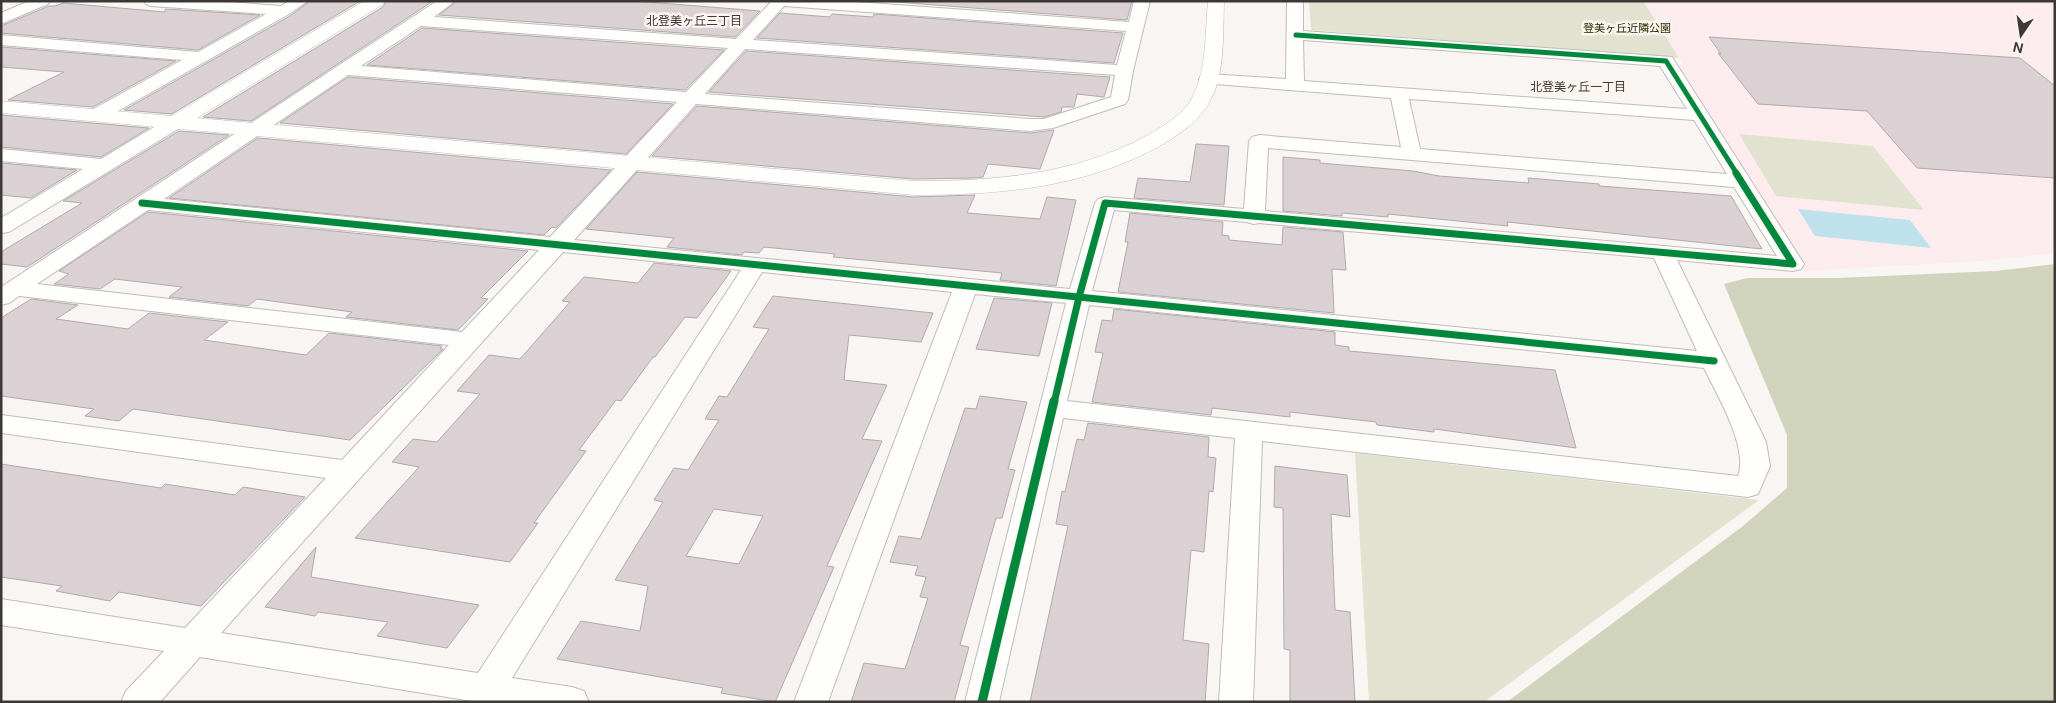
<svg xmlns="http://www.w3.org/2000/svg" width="2056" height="703" viewBox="0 0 2056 703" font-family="'DM Sans','Noto Sans JP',sans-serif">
  <rect width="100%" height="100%" fill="#f9f5f2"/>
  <path fill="#fceced" d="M 1643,1 L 2055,1 L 2055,253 L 1981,261 L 1804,271 L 1673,66 L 1683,65 Z"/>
  <g fill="#e1e3d0">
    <path d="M 1309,1 L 1643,1 L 1679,58 L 1311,30 Z"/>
    <path d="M 1739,134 L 1873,146 L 1924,210 L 1776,196 Z"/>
    <path d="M 1355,453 L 1759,500 L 1484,702 L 1369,702 Z"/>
  </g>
  <path fill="#d1d4bc" d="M 2055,264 L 2055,702 L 1507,702 L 1743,526 L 1787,488 L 1787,435 L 1724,284 L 1747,278 L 1837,278 L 1996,271 Z"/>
  <path fill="#bee1eb" d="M 1798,209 L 1910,220 L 1931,248 L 1815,236 Z"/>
  <g fill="#dbd1d5" stroke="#afabab" fill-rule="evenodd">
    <path d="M 310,1 L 360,1 L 172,114 L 124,110 L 290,16 Z"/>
    <path d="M 386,1 L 433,1 L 251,121 L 203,117 L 383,7 Z"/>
    <path d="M 457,1 L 635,1 L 760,11 L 735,37 L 439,15 Z"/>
    <path d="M 884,1 L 1132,1 L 1127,20 Z"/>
    <path d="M 63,3 L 165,12 L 165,9 L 260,15 L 198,50 L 1,33 L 1,26 L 49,6 L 55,6 Z"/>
    <path d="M 780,13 L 830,17 L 832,14 L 873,17 L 874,14 L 1123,33 L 1114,63 L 757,38 Z"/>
    <path d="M 422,28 L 724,50 L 685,90 L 367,65 Z"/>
    <path d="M 1709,37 L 2020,58 L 2055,86 L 2055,178 L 1917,168 L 1867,111 L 1758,104 L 1718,53 L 1721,54 Z"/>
    <path d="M 1,47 L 176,61 L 93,107 L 8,100 L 64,72 L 1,67 Z"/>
    <path d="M 746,51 L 1110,77 L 1104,97 L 1077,94 L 1074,107 L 1062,107 L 1061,112 L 1044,117 L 709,92 Z"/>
    <path d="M 348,77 L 673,104 L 626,154 L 280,123 Z"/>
    <path d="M 697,106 L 1030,133 L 1054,130 L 1040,169 L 988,164 L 983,177 L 974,178 L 914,179 L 652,156 Z"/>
    <path d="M 1,115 L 149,128 L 101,157 L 1,147 Z"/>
    <path d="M 179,131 L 229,135 L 27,267 L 1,264 L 1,252 L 82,203 L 63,201 Z"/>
    <path d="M 258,138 L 611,170 L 556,228 L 552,227 L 544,235 L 169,198 Z"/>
    <path d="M 1196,144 L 1229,146 L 1224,205 L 1134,198 L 1138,178 L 1190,182 Z"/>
    <path d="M 1283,157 L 1320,160 L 1320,163 L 1413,171 L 1439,176 L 1529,183 L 1528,178 L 1599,184 L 1599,186 L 1731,196 L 1762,249 L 1507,222 L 1508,226 L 1388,214 L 1388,217 L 1342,213 L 1342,216 L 1283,211 Z"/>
    <path d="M 1,163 L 77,170 L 31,198 L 1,195 Z"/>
    <path d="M 637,172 L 914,197 L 975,195 L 967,213 L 1040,219 L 1047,197 L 1076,200 L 1056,286 L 1000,280 L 1002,273 L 833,257 L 835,254 L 764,247 L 759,253 L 744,252 L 742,255 L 667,247 L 674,238 L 586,229 Z"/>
    <path d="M 148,212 L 528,251 L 481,298 L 488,299 L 458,330 L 346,317 L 352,312 L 257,299 L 248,306 L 169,297 L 182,287 L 115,279 L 100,289 L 54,284 L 69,274 L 59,271 Z"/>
    <path d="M 1130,213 L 1223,222 L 1222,235 L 1229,236 L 1229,240 L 1282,245 L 1283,227 L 1343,232 L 1346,270 L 1332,269 L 1334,313 L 1118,292 L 1128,242 L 1125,242 Z"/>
    <path d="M 654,263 L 731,271 L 697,318 L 685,317 L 655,357 L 653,357 L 621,401 L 616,400 L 579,450 L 586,451 L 534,523 L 538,523 L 510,562 L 355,538 L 419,467 L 392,462 L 413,439 L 437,442 L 480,394 L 457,391 L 489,355 L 520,359 L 570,302 L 562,301 L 584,277 L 638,283 Z"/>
    <path d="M 773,296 L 933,313 L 921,342 L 849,335 L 844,380 L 887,385 L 862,439 L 882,441 L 827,566 L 834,567 L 775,702 L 721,693 L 723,688 L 557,659 L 581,621 L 640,631 L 648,586 L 615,580 L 663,502 L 654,500 L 674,468 L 688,470 L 719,420 L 705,419 L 719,396 L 727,397 L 769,329 L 753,327 ZM 714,509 L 763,516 L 739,564 L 686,556 Z"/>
    <path d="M 994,298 L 1052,303 L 1039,356 L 976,349 Z"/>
    <path d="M 31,299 L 78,305 L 56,319 L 128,329 L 149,313 L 228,322 L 204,340 L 306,355 L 329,333 L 442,346 L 440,349 L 443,349 L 350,440 L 133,409 L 119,421 L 85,416 L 94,409 L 1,396 L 1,318 Z"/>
    <path d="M 1114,309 L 1335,332 L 1335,345 L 1349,347 L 1349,351 L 1555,370 L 1576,448 L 1434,429 L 1434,432 L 1377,425 L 1376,422 L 1290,412 L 1290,417 L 1212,408 L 1211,415 L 1092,402 L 1103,353 L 1095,352 L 1102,320 L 1112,321 Z"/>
    <path d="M 980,396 L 1027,402 L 1008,469 L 1015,470 L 1002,518 L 996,518 L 960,645 L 969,647 L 954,702 L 851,702 L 864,663 L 905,669 L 928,598 L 920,597 L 926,577 L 915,575 L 918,566 L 890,562 L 899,536 L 921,539 L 965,408 L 976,409 Z"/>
    <path d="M 1088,423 L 1209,437 L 1208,457 L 1216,458 L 1213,492 L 1209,491 L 1204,552 L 1191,550 L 1183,640 L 1209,644 L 1205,702 L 1030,702 L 1068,526 L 1056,524 L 1062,491 L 1065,492 L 1077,439 L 1084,440 Z"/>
    <path d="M 1,464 L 161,488 L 165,484 L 235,495 L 243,487 L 305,497 L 201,606 L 119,592 L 110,601 L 56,591 L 62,586 L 1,577 Z"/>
    <path d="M 1275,466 L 1347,475 L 1350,517 L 1331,514 L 1335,610 L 1350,612 L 1355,702 L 1290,702 L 1290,650 L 1284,649 L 1283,508 L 1274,507 Z"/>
    <path d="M 316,547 L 311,577 L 479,605 L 447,648 L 377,636 L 388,622 L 318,612 L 315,616 L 265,607 Z"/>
  </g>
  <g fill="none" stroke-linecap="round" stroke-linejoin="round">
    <g stroke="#bfbcba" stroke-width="2">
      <g id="minor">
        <path d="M 29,1 L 50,1 L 48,4 L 1,24 L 1,13 Z"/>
        <path d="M 144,1 L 216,1 L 281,6 L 289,1 L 308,1 L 289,14 L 104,119 L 97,121 L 90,119 L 88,115 L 90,111 L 182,60 L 1,45 L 1,35 L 198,52 L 266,14 L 151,6 L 146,4 Z"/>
        <path d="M 437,1 L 455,1 L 434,17 L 736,39 L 770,3 L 769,1 L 843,1 L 1129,22 L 1134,1 L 1150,1 L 1133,71 L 1128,100 L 1125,104 L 1053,128 L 1030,131 L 696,104 L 574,240 L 1070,289 L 1095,203 L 1098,199 L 1105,197 L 1244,209 L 1249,141 L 1252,137 L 1259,135 L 1401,147 L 1391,98 L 1202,83 L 1199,79 L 1202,75 L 1208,74 L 1286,79 L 1287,1 L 1303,1 L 1303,31 L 1672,57 L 1804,264 L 1801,269 L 1793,271 L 1677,260 L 1766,442 L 1770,466 L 1758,494 L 1748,497 L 1262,441 L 1253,702 L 1219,702 L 1235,438 L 1063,418 L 999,702 L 965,702 L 1066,303 L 975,294 L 828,702 L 794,702 L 952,292 L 762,272 L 512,678 L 572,687 L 584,691 L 589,702 L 478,702 L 200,657 L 160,702 L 121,702 L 126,691 L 164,651 L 1,625 L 1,599 L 185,628 L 326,478 L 1,433 L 1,415 L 342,460 L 449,345 L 19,296 L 9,303 L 1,305 L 1,287 ZM 784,6 L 1126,31 L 1117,65 L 753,40 ZM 421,26 L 728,48 L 686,92 L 361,66 ZM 1303,40 L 1660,66 L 1687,109 L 1304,81 ZM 745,49 L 1115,75 L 1111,97 L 1044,119 L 1030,119 L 705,94 ZM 348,75 L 677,102 L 550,237 L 164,199 ZM 1409,99 L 1694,120 L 1727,174 L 1420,149 ZM 1268,148 L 1734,187 L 1777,256 L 1265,211 ZM 148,210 L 539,250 L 462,332 L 37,284 ZM 1114,210 L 1246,222 L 1254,224 L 1259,223 L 1654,258 L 1697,351 L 1092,291 ZM 563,252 L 741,270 L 478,673 L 221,633 ZM 1089,305 L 1704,368 C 1717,395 1749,448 1738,476 L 1067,401 Z"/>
        <path d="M 176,116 L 183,118 L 185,122 L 183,126 L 9,232 L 1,233 L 1,218 L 83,169 L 1,161 L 1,149 L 101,159 L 169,118 Z"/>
      </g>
    </g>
    <g stroke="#bfbcba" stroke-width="1">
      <path id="tertiary" d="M 364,1 L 384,1 L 382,5 L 197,118 L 914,181 C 995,181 1074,175 1146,136 C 1162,127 1183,115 1192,98 C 1207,71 1205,32 1208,1 L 1224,1 C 1223,30 1225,73 1211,99 C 1200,121 1179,135 1158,147 C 1083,188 998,195 914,195 L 1,113 L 1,101 L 172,116 Z"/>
    </g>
    <use href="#minor" fill="#fefefd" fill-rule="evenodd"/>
    <use href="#tertiary" fill="#fefefd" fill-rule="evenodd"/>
    <g stroke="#fcf4ef" stroke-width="7">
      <path id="cycleway-far2" d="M 1296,35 L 1666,61 L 1737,174"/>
    </g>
    <g stroke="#fcf4ef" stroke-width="10">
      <g id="cycleway-far1">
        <path d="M 142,203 L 1714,361"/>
        <path d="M 1054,403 L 1079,297 L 1105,203 L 1793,264 L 1736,173"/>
      </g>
    </g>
    <g stroke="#fcf4ef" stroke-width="12">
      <path id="cycleway" d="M 982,702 L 1054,401"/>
    </g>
    <use href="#cycleway-far2" stroke="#00873e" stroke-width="5"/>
    <use href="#cycleway-far1" stroke="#00873e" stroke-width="7"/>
    <use href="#cycleway" stroke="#00873e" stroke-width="9"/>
  </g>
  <g text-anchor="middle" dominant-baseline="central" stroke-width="5" stroke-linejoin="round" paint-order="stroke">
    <g font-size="11" fill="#292f00" stroke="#fcf4ef">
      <text x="1627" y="28">登美ヶ丘近隣公園</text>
    </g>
    <g font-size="12" fill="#3b3836" stroke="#fcf4ef">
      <text x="694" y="21">北登美ヶ丘三丁目</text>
      <text x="1578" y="87">北登美ヶ丘一丁目</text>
    </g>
  </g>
  <rect width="2056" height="703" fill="none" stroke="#3b3836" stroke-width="5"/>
  <g transform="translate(2021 35) rotate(193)" stroke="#fcf4ef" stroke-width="4" paint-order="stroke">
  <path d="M0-4L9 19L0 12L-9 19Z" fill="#3b3836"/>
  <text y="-8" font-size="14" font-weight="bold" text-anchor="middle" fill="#3b3836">N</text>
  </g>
</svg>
